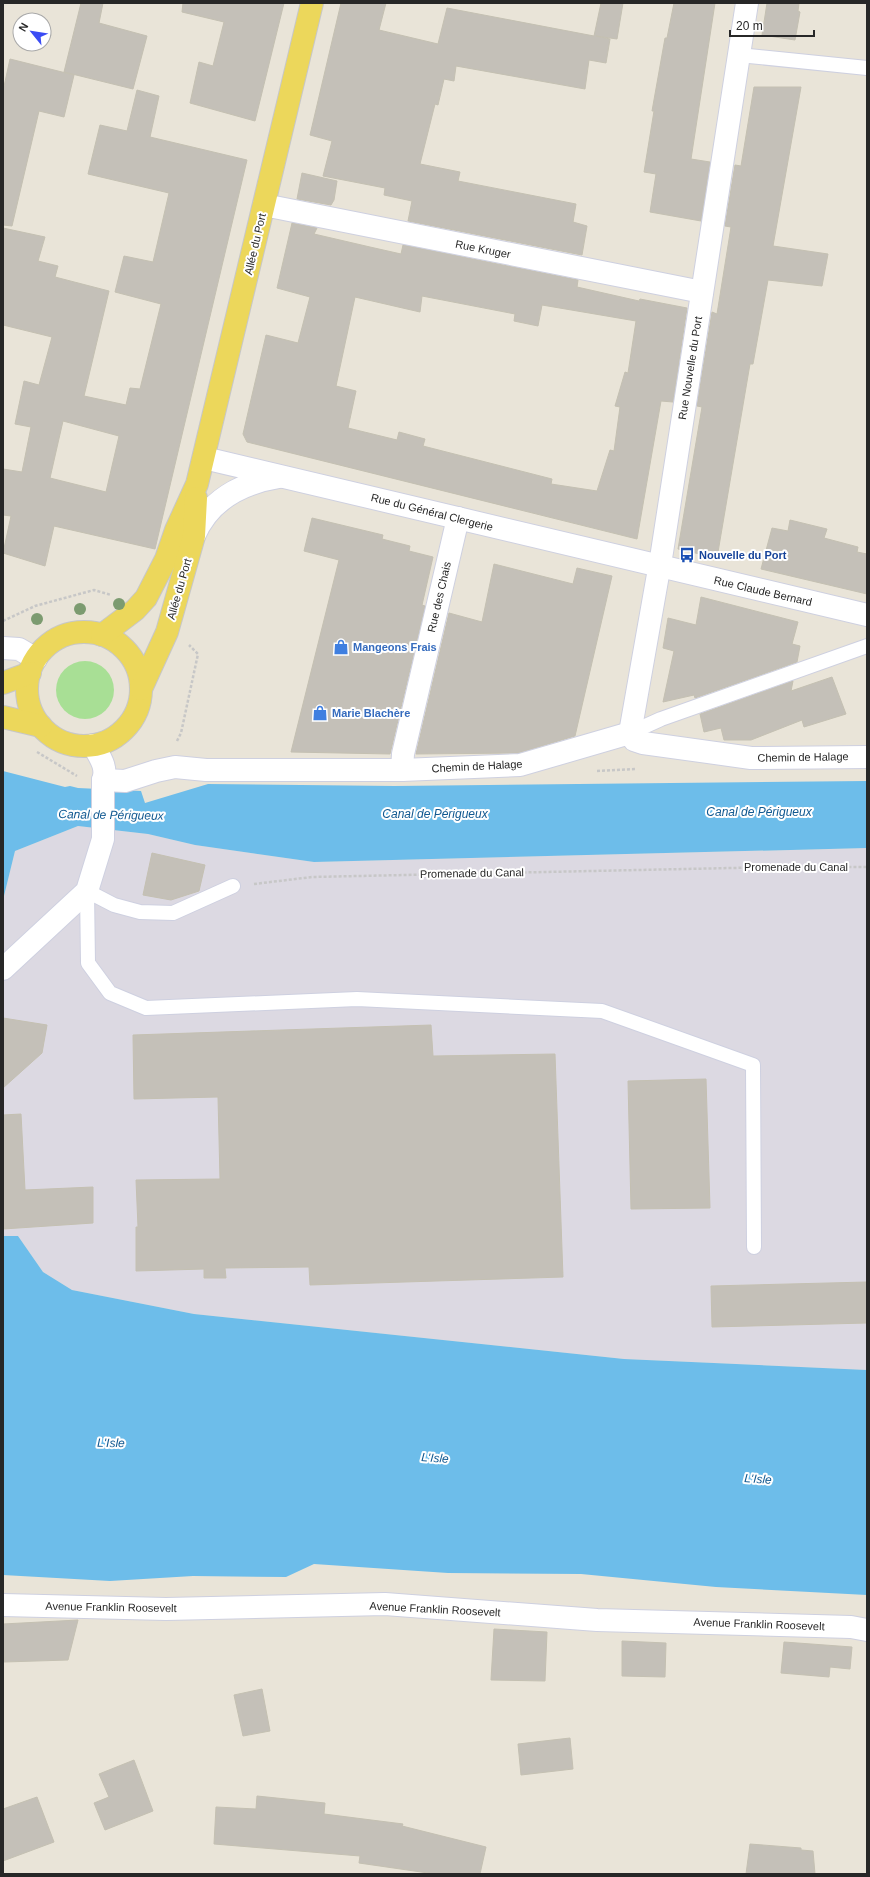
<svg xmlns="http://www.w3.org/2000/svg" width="870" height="1877" viewBox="0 0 870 1877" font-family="Arial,sans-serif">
  <rect width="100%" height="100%" fill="#e9e4d8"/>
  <path fill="#dcd9e2" d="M 78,826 L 148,834 L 195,845 L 314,862 L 867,848 L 867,1370 L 624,1359 L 194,1314 L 72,1290 L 43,1272 L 18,1236 L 3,1236 L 3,900 L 15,851 Z"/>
  <circle fill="#a8df95" cx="85" cy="690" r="29"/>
  <g fill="#6dbdea">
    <path d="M 3,771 L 65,787 L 70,786 L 78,788 L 141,791 L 145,803 L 208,784 L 395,786 L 867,781 L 867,848 L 314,862 L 195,845 L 148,834 L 78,826 L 15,851 L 3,900 Z"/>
    <path d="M 3,1236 L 18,1236 L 43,1272 L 72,1290 L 194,1314 L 624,1359 L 867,1370 L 867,1595 L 716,1587 L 581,1574 L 448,1573 L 314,1564 L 286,1577 L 193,1576 L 110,1581 L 3,1575 Z"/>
  </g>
  <g fill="#c4c0b8" stroke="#c4c0b2" fill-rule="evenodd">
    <path d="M 81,3 L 103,3 L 99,23 L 147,36 L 133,89 L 64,72 Z"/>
    <path d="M 183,3 L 284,3 L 255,121 L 190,103 L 199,62 L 213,66 L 224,22 L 182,12 Z"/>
    <path d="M 341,3 L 386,3 L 379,30 L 438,44 L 447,8 L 594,36 L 601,3 L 623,3 L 617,39 L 596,36 L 610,39 L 606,63 L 589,60 L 585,89 L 456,66 L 454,81 L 444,79 L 438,105 L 435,104 L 420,164 L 460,172 L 458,181 L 576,204 L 573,222 L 587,226 L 582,255 L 408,221 L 412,201 L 384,195 L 385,188 L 323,176 L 332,141 L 310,135 Z"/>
    <path d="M 674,3 L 715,3 L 691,159 L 710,162 L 701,221 L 650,212 L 656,174 L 644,172 L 654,111 L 652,111 L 665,38 L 667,38 Z"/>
    <path d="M 767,3 L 799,3 L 798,11 L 800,12 L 795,40 L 762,35 Z"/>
    <path d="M 10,59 L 74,75 L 64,117 L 39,111 L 12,226 L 3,225 L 3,91 Z"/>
    <path d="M 754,87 L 801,87 L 773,246 L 828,254 L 822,286 L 768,280 L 753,364 L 750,364 L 717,558 L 678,549 L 702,407 L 697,406 L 712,312 L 717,314 L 731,227 L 725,226 L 735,165 L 741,166 Z"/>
    <path d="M 137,90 L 159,96 L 150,137 L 247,160 L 155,549 L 54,526 L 45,566 L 3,553 L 11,516 L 3,515 L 3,469 L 22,472 L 31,427 L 15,424 L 24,381 L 39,385 L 52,337 L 3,325 L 3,228 L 45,237 L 38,261 L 58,266 L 55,277 L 109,291 L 84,396 L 126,405 L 130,388 L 140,389 L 161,304 L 115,292 L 124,256 L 153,262 L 169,193 L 88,174 L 100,125 L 127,131 ZM 63,421 L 119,436 L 106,492 L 50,478 Z"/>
    <path d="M 302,173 L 337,181 L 334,200 L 331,205 L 297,199 Z"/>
    <path d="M 292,223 L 317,228 L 314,234 L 370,247 L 401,254 L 403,245 L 578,280 L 577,287 L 639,301 L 640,299 L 687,308 L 673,402 L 661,401 L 637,539 L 247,442 L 243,434 L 266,335 L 298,343 L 310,297 L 277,288 ZM 422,296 L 515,314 L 514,321 L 538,326 L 542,305 L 636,321 L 628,373 L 625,372 L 615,406 L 620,407 L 614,451 L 610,450 L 597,491 L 551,484 L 552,479 L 423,446 L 425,439 L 399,432 L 397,440 L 348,428 L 356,391 L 336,386 L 355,297 L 420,312 Z"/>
    <path d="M 312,518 L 383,535 L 382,539 L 410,546 L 409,551 L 433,557 L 422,605 L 425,606 L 390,754 L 291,752 L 339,560 L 304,551 Z"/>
    <path d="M 790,520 L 827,529 L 824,538 L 858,547 L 857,552 L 867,554 L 867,594 L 761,569 L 772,528 L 788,531 Z"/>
    <path d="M 494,564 L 573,584 L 577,568 L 612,576 L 575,736 L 518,753 L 416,754 L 449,613 L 482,622 Z"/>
    <path d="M 701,597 L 798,622 L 792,644 L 800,646 L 797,662 L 695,698 L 694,695 L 663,702 L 674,651 L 663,648 L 668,618 L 696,625 Z"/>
    <path d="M 832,677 L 846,714 L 804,727 L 802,720 L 751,740 L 724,740 L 721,728 L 704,732 L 700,714 L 793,681 L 791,691 Z"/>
    <path d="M 152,853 L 205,865 L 199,891 L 171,900 L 143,895 Z"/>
    <path d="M 3,1018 L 47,1025 L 42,1053 L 3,1088 Z"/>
    <path d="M 431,1025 L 433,1056 L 555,1054 L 563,1277 L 310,1285 L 309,1267 L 225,1268 L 226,1278 L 204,1278 L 204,1269 L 136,1271 L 136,1227 L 138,1227 L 136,1180 L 220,1179 L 218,1097 L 134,1099 L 133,1035 Z"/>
    <path d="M 706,1079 L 710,1208 L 631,1209 L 628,1081 Z"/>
    <path d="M 21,1114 L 25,1190 L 93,1187 L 93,1223 L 3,1229 L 3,1115 Z"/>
    <path d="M 867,1282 L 867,1323 L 712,1327 L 711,1286 Z"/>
    <path d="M 78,1620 L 68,1660 L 4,1662 L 3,1624 Z"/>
    <path d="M 494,1629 L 547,1632 L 545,1681 L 491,1680 Z"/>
    <path d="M 622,1641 L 666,1643 L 665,1677 L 622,1676 Z"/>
    <path d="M 784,1642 L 852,1647 L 850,1669 L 830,1667 L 829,1677 L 781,1673 Z"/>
    <path d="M 262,1689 L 270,1731 L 243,1736 L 234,1695 Z"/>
    <path d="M 570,1738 L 573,1769 L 521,1775 L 518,1744 Z"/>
    <path d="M 134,1760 L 153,1811 L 105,1830 L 94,1803 L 109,1797 L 99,1774 Z"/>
    <path d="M 257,1796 L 325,1803 L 324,1814 L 403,1824 L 402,1826 L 486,1847 L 480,1874 L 435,1874 L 359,1863 L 360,1856 L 214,1844 L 216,1807 L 256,1809 Z"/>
    <path d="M 37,1797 L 54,1842 L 3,1861 L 3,1809 Z"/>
    <path d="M 750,1844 L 801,1848 L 801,1850 L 813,1851 L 815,1874 L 746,1874 Z"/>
  </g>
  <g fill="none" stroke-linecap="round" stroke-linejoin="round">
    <g stroke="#ced0e0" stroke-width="16">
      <g id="lane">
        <path d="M 739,55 L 867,68"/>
        <path d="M 630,733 L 661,719 L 867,646"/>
        <path d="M 233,886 L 173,913 L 140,912 L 114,905 L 87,891 L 88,963 L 110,993 L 146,1008 L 357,999 L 602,1011 L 753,1065 L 754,1247"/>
      </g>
    </g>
    <g stroke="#ced0e0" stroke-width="24">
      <g id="street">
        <path d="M 264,205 L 702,292"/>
        <path d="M 3,648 L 19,649 L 36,659"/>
        <path d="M 630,733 L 662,552 L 747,3"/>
        <path d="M 630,733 L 634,740 L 643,743 L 751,758 L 867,757"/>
        <path d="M 402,770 L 403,754 L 458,518"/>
        <path d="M 103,780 L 125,781 L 156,771 L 175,767 L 206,770 L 402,770 L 520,765 L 630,733"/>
        <path d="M 3,969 L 87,891 L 103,839 L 103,780 C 108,767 99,756 93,745"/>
        <path d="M 3,1605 L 166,1609 L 385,1604 L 597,1620 L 851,1627 L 867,1630"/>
      </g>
    </g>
    <g stroke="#ced0e0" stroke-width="24">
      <g id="secondary">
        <path d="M 204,458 L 867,615"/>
        <path d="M 194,536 C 209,500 242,483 279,477"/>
      </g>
    </g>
    <g stroke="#c7c7c7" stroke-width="24">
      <g id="primary">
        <circle cx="84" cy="689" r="57"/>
        <path d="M 102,635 L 135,610 L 146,598 L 166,559 L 176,530 L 197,484 L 312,3"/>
        <path d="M 3,683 L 30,673"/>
        <path d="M 141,689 L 167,632 L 194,536 L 196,498"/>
        <path d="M 3,717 L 41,726"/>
      </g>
    </g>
    <g stroke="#c7c7c7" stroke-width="2.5" stroke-dasharray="3 2" stroke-linecap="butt">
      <path d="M 3,621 L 35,606 L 94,590 L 111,595"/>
      <path d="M 177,741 L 181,733 L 198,654 L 189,645"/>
      <path d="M 37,752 L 77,776"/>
      <path d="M 597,771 L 636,769"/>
      <path d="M 254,884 L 312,877 L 778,867 L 867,867"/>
    </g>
    <use href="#lane" stroke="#fff" stroke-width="14"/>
    <use href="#street" stroke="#fff" stroke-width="22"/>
    <use href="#secondary" stroke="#fff" stroke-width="22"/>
    <use href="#primary" stroke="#ecd75b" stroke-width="22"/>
  </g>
  <g fill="#7c9b70">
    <circle cx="119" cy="604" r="6"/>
    <circle cx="80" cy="609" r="6"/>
    <circle cx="37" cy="619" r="6"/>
  </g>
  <defs>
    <g id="bus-bare" transform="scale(1.2)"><path d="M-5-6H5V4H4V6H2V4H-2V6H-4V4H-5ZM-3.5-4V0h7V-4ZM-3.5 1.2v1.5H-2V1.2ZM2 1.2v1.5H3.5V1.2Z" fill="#1a4fb4" stroke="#fff" stroke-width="2.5" paint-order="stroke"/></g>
    <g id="shop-bare" transform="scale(1.2)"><path d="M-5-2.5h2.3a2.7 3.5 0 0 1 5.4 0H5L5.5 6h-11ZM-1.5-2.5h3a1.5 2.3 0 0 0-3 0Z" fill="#3f7fe0" stroke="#fff" stroke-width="2.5" paint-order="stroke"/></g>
  </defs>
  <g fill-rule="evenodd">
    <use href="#bus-bare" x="687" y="555"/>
    <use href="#shop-bare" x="341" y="647"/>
    <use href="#shop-bare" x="320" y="713"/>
  </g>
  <g text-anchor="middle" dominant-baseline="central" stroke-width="4" stroke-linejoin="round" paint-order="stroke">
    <g font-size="11" fill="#272727" stroke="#fff">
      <text transform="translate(255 244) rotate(-77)">Allée du Port</text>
      <text transform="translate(483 249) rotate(11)">Rue Kruger</text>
      <text transform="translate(690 368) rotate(-81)">Rue Nouvelle du Port</text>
      <text transform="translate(432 512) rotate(14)">Rue du Général Clergerie</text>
      <text transform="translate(179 589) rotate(-74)">Allée du Port</text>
      <text transform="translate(763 591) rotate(13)">Rue Claude Bernard</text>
      <text transform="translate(439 597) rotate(-77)">Rue des Chais</text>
      <text transform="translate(803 757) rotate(-1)">Chemin de Halage</text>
      <text transform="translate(477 766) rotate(-3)">Chemin de Halage</text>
      <text x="796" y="867">Promenade du Canal</text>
      <text transform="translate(472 873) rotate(-1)">Promenade du Canal</text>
      <text transform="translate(111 1607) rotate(1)">Avenue Franklin Roosevelt</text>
      <text transform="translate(435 1609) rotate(3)">Avenue Franklin Roosevelt</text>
      <text transform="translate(759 1624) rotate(2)">Avenue Franklin Roosevelt</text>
    </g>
    <g font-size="11" font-weight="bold" fill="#164399" stroke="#fff" text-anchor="start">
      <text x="699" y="555">Nouvelle du Port</text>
    </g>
    <g font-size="11" font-weight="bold" fill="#366cbe" stroke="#fff" text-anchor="start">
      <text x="353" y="647">Mangeons Frais</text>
      <text x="332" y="713">Marie Blachère</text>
    </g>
    <g font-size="12" font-style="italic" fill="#115991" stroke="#fff">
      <text x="759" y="812">Canal de Périgueux</text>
      <text x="435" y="814">Canal de Périgueux</text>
      <text transform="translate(111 815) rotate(1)">Canal de Périgueux</text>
      <text transform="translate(111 1443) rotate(1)">L'Isle</text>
      <text transform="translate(435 1458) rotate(4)">L'Isle</text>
      <text transform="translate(758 1479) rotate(4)">L'Isle</text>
    </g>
  </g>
  <rect width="870" height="1877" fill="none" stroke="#272727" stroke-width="8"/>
  <g transform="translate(32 32) rotate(300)"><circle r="19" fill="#ffffff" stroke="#a9a9a9"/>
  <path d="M0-3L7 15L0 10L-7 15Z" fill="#3b4cf4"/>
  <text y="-6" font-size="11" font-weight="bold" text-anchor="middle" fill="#272727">N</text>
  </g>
  <path d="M730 30v6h84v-6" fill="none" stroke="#272727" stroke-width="2"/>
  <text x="736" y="30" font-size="12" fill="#272727" stroke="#ffffff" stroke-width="3" paint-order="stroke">20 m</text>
</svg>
